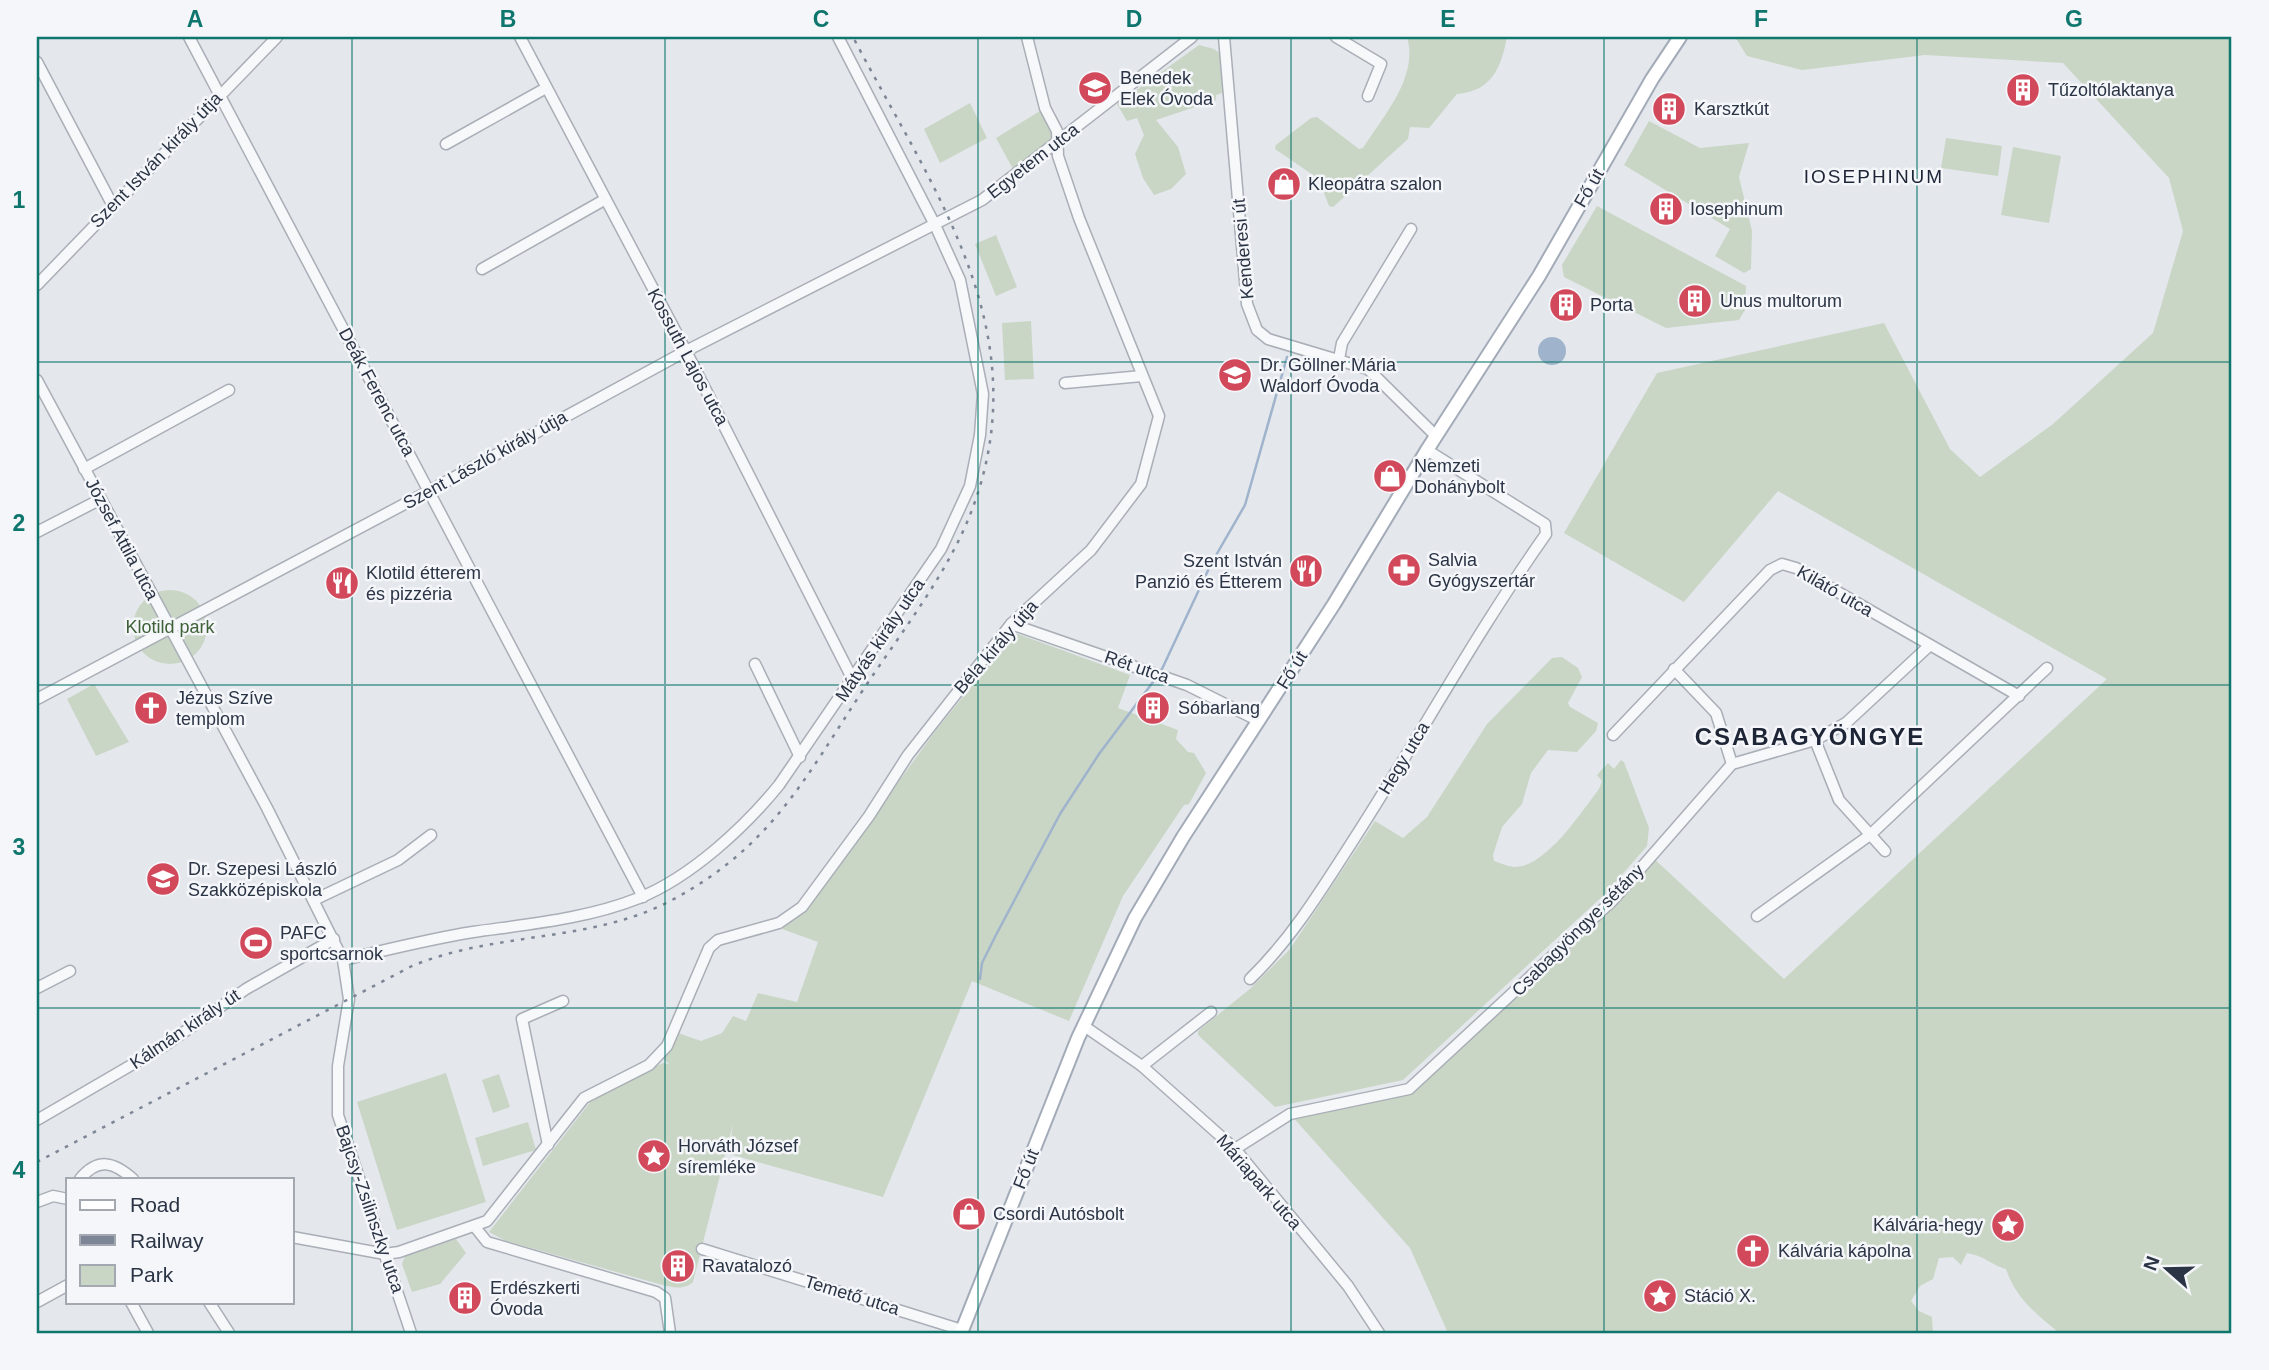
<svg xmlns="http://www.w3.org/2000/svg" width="2269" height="1370" viewBox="0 0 2269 1370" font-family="Helvetica,sans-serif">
  <rect width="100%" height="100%" fill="#e4e7ec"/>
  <g fill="#c9d6c5">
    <path d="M 1407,37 L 1507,37 C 1501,68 1492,91 1457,94 L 1429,128 L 1410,127 L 1408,139 L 1333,207 L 1329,206 L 1319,179 L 1275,149 L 1276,145 L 1311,118 L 1317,117 L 1359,149 L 1363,148 C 1383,116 1419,77 1407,37 Z"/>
    <path d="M 1735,37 L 2232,37 L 2232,1333 L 2059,1333 C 2036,1313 2016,1299 2006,1269 C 1991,1265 1985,1256 1967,1253 L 1961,1265 L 1953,1257 L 1939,1258 L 1933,1279 L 1920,1286 L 1911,1301 L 1919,1311 L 1932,1317 L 1933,1333 L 1448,1333 L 1410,1248 L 1290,1114 L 1400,1094 L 1505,1003 L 1651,856 L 1784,979 L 2107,679 L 1778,491 L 1684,602 L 1564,533 L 1657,373 L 1884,323 L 1950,449 L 1980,477 L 2053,424 L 2153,333 L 2183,231 L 2169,178 L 2063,63 L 1925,55 L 1802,70 L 1747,56 Z"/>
    <path d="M 1199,45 L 1214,49 L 1222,55 L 1226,92 L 1216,95 L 1216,100 L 1156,120 L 1178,147 L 1186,174 L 1171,189 L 1154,195 L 1143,178 L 1135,154 L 1144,135 L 1137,118 L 1127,121 L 1117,104 Z"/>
    <path d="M 970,103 L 987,138 L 940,163 L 924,129 Z"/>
    <path d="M 1045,108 L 1052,127 L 1053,139 L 1013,169 L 996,138 Z"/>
    <path d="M 1649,121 L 1700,148 L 1749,143 L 1739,177 L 1752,231 L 1751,269 L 1744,273 L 1715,256 L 1730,229 L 1624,165 Z"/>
    <path d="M 1946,138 L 2002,146 L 1998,176 L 1941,168 Z"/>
    <path d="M 2013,147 L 2061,156 L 2049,223 L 2001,215 Z"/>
    <path d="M 1597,206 L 1746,286 L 1745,310 L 1739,320 L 1666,328 L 1564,277 L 1562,265 Z"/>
    <path d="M 996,235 L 1017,287 L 996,296 L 975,244 Z"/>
    <path d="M 1031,321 L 1034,379 L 1005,380 L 1002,323 Z"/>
    <circle cx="170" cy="627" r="37"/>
    <path d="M 1015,633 L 1130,675 L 1118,708 L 1178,730 L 1176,739 L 1188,752 L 1194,753 L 1206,773 L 1189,804 L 1184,805 L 1123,896 L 1069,1021 L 972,981 L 883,1197 L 729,1154 L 733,1124 L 693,1282 C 684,1291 670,1287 659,1284 L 506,1241 L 489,1232 L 598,1092 L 663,1063 L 669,1064 L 664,1059 L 678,1033 L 701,1041 L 722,1033 L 733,1016 L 746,1021 L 758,993 L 797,1002 L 818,942 L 782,929 L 828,879 L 936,730 Z"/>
    <path d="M 1562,657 L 1578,668 L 1582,677 L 1568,703 L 1570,707 L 1598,723 L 1596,731 L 1577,752 L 1548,750 L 1531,773 L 1522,804 L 1502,827 L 1493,855 L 1494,861 C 1500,863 1509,867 1515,867 C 1546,867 1582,811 1599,789 L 1602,781 L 1597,775 L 1608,763 L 1614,769 L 1621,760 L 1624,762 L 1649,828 L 1647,846 L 1605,894 L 1403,1080 L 1275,1107 L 1198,1035 L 1198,1031 L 1251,988 L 1290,949 L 1375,821 L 1403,838 L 1427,817 L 1487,724 L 1552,658 Z"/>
    <path d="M 94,684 L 129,742 L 96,756 L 67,699 Z"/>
    <path d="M 446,1073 L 486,1202 L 397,1230 L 357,1102 Z"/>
    <path d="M 499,1074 L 510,1107 L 493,1113 L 482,1080 Z"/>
    <path d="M 528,1122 L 536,1150 L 483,1166 L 475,1138 Z"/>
    <path d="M 456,1239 L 466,1253 L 440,1284 L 412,1292 L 402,1264 L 405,1256 Z"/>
  </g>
  <circle fill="#9fb4cc" cx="1552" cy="351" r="14"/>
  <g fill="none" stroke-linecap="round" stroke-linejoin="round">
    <g stroke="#9fb4cc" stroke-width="2.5">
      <path d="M 1162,669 L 1211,564 L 1245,505 L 1287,357"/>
      <path d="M 980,979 L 982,963 L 996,935 L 1060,814 L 1099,754 L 1153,682"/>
    </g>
    <g stroke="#a9aeb7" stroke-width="13">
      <g id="minor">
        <path d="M 189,37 L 643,897"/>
        <path d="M 520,37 L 686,351 L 852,678"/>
        <path d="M 1224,37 L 1247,304 L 1257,330 L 1268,339 L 1368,369 L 1436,436"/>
        <path d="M 1336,37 L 1381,64 L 1368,96"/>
        <path d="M 37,62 L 113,206"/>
        <path d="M 446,144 L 546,88"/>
        <path d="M 482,269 L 604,200"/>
        <path d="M 37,285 L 277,37"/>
        <path d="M 1339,359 L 1342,343 L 1411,229"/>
        <path d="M 37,380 L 267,808 L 343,960 L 349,999 L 338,1066 L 338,1115 L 411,1333"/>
        <path d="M 1065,383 L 1142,376"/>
        <path d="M 84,469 L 229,390"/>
        <path d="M 37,532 L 101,499"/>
        <path d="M 1011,624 L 1187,685 L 1259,721"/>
        <path d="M 755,664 L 800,757"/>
        <path d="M 1674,669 L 1716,713 L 1732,764"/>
        <path d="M 37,699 L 429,491 L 686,351 L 982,200 L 1192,37"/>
        <path d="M 1613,735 L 1770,570 L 1782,564 L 1796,568 L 2019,696"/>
        <path d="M 1815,740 L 1839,800 L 1885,851"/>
        <path d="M 314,900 L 398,860 L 431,835"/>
        <path d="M 1757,916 L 1870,835 L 2047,668"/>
        <path d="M 343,960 C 386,950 429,939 473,932 C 529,924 586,919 639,898 C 691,877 745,827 779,785 L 941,549 L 970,486 L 980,435 L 983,394 L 960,280 L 935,225 L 838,37"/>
        <path d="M 1250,979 C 1292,938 1322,889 1354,839 C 1419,738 1476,633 1546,534 L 1545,524 L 1427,450"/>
        <path d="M 37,988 L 70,971"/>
        <path d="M 1084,1026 L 1142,1066 L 1235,1149 L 1348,1286 L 1379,1333"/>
        <path d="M 1142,1066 L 1211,1012"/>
        <path d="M 37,1120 L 164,1046 L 246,989 L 334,939"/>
        <path d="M 548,1145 L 522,1019 L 563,1001"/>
        <path d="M 1235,1149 L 1290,1114 L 1409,1089 L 1613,900 L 1732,764 L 1815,740 L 1846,723 L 1929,646"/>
        <path d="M 80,1179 C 98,1157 114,1162 133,1179"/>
        <path d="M 37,1202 L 53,1196 L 68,1199"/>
        <path d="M 475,1227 L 487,1242 L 656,1292 L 665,1298 L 670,1333"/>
        <path d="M 292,1237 L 385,1254 L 399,1252 L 487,1221 L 584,1098 L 649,1065 L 667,1046 L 709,948 L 718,940 L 779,923 L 802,907 L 869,816 L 908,755 L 1011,624 L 1091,550 L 1141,484 L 1159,416 L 1079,218 L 1058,156 L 1057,131 L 1045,108 L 1027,37"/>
        <path d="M 702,1249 L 962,1330"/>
        <path d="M 37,1302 L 68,1285"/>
        <path d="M 131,1302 L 148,1333"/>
        <path d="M 209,1302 L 229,1333"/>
      </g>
    </g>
    <g stroke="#a3abb8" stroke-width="16">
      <path id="major" d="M 961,1333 L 1078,1038 L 1135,918 L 1183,837 L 1334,604 L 1427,450 L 1539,276 L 1652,79 L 1680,37"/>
    </g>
    <use href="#minor" stroke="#f7f8fa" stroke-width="10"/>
    <use href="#major" stroke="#fff" stroke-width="12"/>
    <path stroke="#7d8696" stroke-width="2.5" stroke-dasharray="3.5 7" stroke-linecap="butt" d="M 37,1162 L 412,966 C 496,931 592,943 672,900 C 771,847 804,780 863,690 C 898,637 939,585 965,527 C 1046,341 936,196 853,37"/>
  </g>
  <path fill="none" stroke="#0f766e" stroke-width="2" stroke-opacity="0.55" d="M 352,37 L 352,1333M 665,37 L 665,1333M 978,37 L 978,1333M 1291,37 L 1291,1333M 1604,37 L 1604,1333M 1917,37 L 1917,1333M 37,362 L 2232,362M 37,685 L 2232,685M 37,1008 L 2232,1008"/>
  <defs>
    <g id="school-disc" transform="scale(1.75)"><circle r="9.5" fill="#d1495b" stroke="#f4f6f9"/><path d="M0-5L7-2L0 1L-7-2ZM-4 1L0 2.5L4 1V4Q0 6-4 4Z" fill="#fff"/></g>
    <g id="building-disc" transform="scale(1.75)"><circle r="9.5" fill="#d1495b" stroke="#f4f6f9"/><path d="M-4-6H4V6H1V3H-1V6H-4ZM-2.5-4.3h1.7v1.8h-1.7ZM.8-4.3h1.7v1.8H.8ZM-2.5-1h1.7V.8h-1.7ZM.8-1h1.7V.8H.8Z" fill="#fff"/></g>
    <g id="shop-disc" transform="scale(1.75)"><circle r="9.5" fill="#d1495b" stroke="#f4f6f9"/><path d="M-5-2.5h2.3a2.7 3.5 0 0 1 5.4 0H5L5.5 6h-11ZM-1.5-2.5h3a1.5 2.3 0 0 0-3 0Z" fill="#fff"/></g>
    <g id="pharmacy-disc" transform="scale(1.75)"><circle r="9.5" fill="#d1495b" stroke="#f4f6f9"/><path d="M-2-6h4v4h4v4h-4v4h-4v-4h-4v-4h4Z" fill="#fff"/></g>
    <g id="restaurant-disc" transform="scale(1.75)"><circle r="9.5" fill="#d1495b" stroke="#f4f6f9"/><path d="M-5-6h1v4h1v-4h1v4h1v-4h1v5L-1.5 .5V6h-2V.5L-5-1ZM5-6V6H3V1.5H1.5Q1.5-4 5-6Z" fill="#fff"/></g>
    <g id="church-disc" transform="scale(1.75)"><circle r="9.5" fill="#d1495b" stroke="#f4f6f9"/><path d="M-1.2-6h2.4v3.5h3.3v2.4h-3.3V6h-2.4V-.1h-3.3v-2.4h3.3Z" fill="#fff"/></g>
    <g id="stadium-disc" transform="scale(1.75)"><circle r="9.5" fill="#d1495b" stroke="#f4f6f9"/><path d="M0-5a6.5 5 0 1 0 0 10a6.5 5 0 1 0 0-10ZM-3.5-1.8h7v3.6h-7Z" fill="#fff"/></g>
    <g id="sight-disc" transform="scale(1.75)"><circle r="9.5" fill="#d1495b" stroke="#f4f6f9"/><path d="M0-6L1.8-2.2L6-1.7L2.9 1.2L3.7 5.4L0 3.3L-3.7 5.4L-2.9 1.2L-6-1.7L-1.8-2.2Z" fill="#fff"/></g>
  </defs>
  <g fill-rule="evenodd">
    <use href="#school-disc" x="1095" y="88"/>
    <use href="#building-disc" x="2023" y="90"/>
    <use href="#building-disc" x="1669" y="109"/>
    <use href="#shop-disc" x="1284" y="184"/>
    <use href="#building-disc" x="1666" y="209"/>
    <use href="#building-disc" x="1695" y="301"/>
    <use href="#building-disc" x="1566" y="305"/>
    <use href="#school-disc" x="1235" y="375"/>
    <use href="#shop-disc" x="1390" y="476"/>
    <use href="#pharmacy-disc" x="1404" y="570"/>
    <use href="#restaurant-disc" x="1306" y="571"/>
    <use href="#restaurant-disc" x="342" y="583"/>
    <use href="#church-disc" x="151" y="708"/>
    <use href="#building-disc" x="1153" y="708"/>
    <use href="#school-disc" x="163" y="879"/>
    <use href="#stadium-disc" x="256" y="943"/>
    <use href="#sight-disc" x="654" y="1156"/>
    <use href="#shop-disc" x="969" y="1214"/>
    <use href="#sight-disc" x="2008" y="1225"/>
    <use href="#church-disc" x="1753" y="1251"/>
    <use href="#building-disc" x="678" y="1266"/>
    <use href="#sight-disc" x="1660" y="1296"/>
    <use href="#building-disc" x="465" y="1298"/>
  </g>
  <g text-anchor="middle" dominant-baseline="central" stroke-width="5" stroke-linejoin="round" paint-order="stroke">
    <g font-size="18" fill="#2b3445" stroke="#f4f6f9" text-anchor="start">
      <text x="1120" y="78">Benedek<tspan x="1120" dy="21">Elek Óvoda</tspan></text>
      <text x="2048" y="90">Tűzoltólaktanya</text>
      <text x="1694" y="109">Karsztkút</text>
      <text x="1308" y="184">Kleopátra szalon</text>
      <text x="1690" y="209">Iosephinum</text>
      <text x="1720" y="301">Unus multorum</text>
      <text x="1590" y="305">Porta</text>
      <text x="1260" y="365">Dr. Göllner Mária<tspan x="1260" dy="21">Waldorf Óvoda</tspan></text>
      <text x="1414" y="466">Nemzeti<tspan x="1414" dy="21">Dohánybolt</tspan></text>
      <text x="1428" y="560">Salvia<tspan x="1428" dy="21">Gyógyszertár</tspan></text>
      <text x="1282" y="561" text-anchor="end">Szent István<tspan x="1282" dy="21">Panzió és Étterem</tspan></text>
      <text x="366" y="573">Klotild étterem<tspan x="366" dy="21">és pizzéria</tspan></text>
      <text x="176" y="698">Jézus Szíve<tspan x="176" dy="21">templom</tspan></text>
      <text x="1178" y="708">Sóbarlang</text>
      <text x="188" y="869">Dr. Szepesi László<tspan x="188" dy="21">Szakközépiskola</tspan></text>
      <text x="280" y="933">PAFC<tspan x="280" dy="21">sportcsarnok</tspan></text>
      <text x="678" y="1146">Horváth József<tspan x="678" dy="21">síremléke</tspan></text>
      <text x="993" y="1214">Csordi Autósbolt</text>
      <text x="1983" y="1225" text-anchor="end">Kálvária-hegy</text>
      <text x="1778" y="1251">Kálvária kápolna</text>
      <text x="702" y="1266">Ravatalozó</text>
      <text x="490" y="1288">Erdészkerti<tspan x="490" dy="21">Óvoda</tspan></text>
      <text x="1684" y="1296">Stáció X.</text>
    </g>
    <g font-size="18" fill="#2b3445" stroke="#f4f6f9">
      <text transform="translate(156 160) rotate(-46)">Szent István király útja</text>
      <text transform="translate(1033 161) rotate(-38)">Egyetem utca</text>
      <text transform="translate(1589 188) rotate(-60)">Fő út</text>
      <text transform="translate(1243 249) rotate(-95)">Kenderesi út</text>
      <text transform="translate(688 357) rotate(62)">Kossuth Lajos utca</text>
      <text transform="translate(377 392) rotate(62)">Deák Ferenc utca</text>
      <text transform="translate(485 460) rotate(-29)">Szent László király útja</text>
      <text transform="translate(122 539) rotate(62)">József Attila utca</text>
      <text transform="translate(1835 591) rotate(30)">Kilátó utca</text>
      <text transform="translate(880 640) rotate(-56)">Mátyás király utca</text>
      <text transform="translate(996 647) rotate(-49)">Béla király útja</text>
      <text transform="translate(1137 667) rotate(19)">Rét utca</text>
      <text transform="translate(1292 670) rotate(-58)">Fő út</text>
      <text transform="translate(1404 758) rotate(-59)">Hegy utca</text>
      <text transform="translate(1578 930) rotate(-45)">Csabagyöngye sétány</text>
      <text transform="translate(185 1029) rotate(-34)">Kálmán király út</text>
      <text transform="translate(1026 1169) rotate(-68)">Fő út</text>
      <text transform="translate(1259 1182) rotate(49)">Máriapark utca</text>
      <text transform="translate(370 1209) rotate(71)">Bajcsy-Zsilinszky utca</text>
      <text transform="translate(852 1295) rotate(17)">Temető utca</text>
    </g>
    <g font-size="18" fill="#3f6138" stroke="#f4f6f9">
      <text x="170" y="627">Klotild park</text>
    </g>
    <g font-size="19" letter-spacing="2" fill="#1d2536" stroke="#f4f6f9">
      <text x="1874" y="176">IOSEPHINUM</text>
    </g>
    <g font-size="24" font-weight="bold" letter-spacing="2" fill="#1d2536" stroke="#f4f6f9">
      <text x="1810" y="736">CSABAGYÖNGYE</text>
    </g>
  </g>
  <rect width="2269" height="1370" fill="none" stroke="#f4f6f9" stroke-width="77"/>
  <rect x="66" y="1178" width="228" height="126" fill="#f4f6f9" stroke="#a4a8b1" stroke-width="2"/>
  <rect x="80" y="1200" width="35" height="10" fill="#ffffff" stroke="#a4a8b1" stroke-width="2"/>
  <text x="130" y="1212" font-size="21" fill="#2b3445">Road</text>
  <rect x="80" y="1235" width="35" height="10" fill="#7d8696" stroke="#a4a8b1" stroke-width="2"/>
  <text x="130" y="1248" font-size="21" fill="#2b3445">Railway</text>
  <rect x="80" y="1265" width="35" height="21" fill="#c9d6c5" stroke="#a4a8b1" stroke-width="2"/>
  <text x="130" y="1282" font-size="21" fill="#2b3445">Park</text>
  <g transform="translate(2167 1269) rotate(290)" stroke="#f4f6f9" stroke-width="5" paint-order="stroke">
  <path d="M0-5L12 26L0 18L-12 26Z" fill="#2b3445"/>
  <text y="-10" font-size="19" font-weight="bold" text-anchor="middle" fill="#2b3445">N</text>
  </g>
  <rect x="38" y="38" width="2192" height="1294" fill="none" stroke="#0f766e" stroke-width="2.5"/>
  <g font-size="23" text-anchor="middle" font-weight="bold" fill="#0f766e">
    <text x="195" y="27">A</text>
    <text x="508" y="27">B</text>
    <text x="821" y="27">C</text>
    <text x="1134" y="27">D</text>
    <text x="1448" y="27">E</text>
    <text x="1761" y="27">F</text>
    <text x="2074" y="27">G</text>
    <text x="19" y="208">1</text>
    <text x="19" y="531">2</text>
    <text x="19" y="855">3</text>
    <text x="19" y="1178">4</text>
  </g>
</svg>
